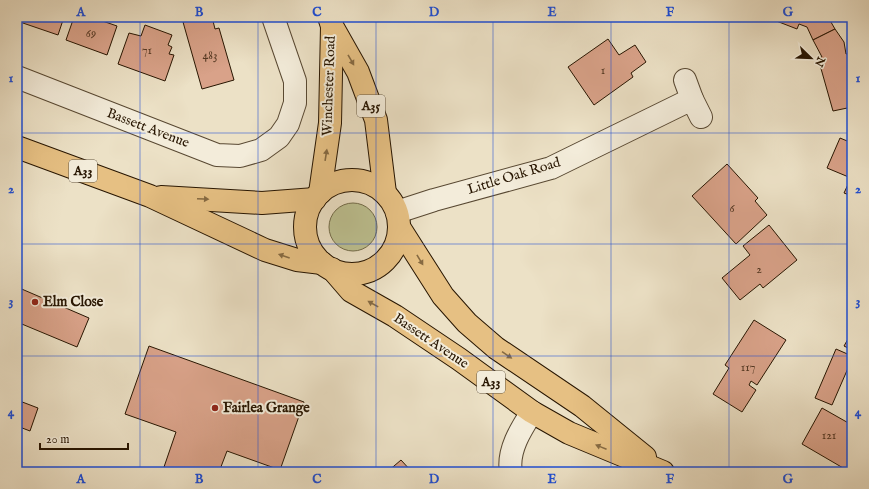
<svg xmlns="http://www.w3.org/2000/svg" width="869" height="489" viewBox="0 0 869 489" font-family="'IM FELL English',serif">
  <rect width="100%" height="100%" fill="#ece1c6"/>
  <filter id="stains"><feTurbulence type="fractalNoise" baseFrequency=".005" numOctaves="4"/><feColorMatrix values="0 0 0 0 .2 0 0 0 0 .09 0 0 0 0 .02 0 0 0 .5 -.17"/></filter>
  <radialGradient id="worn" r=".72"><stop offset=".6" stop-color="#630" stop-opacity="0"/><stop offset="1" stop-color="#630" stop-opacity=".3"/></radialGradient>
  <circle fill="#bdc191" stroke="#726b49" cx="353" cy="227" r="24"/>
  <g fill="#d9a289" stroke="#271501">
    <path d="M 17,17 L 64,17 L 58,35 L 17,21 Z"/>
    <path d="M 74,17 L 91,17 L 117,26 L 107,55 L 66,40 Z"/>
    <path d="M 202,17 L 212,17 L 215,29 L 219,28 L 234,80 L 202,89 L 183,22 Z"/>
    <path d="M 766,17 L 828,17 L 835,29 L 813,40 L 807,27 L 799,24 L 797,29 Z"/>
    <path d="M 145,25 L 172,35 L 168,45 L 172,47 L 169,54 L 174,55 L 165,81 L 118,64 L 129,33 L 141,36 Z"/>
    <path d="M 835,29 L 844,42 L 846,54 L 852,53 L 852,107 L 833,111 L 818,58 L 822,57 L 813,40 Z"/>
    <path d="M 608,39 L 619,55 L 635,45 L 646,62 L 631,73 L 633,77 L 594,105 L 568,67 Z"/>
    <path d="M 840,138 L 852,143 L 852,196 L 844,193 L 851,178 L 827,168 Z"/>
    <path d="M 727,164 L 758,198 L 755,201 L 767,215 L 736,244 L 692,196 Z"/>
    <path d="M 769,225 L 797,260 L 763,288 L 760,284 L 740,300 L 722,278 L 750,255 L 743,246 Z"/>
    <path d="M 17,287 L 89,318 L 77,347 L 17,322 Z"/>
    <path d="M 754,320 L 786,340 L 757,385 L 751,381 L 749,385 L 756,390 L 742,412 L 713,394 L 729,368 L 725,365 Z"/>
    <path d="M 852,332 L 852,350 L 844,346 Z"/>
    <path d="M 149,346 L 304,402 L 280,470 L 227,451 L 219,472 L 179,472 L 164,467 L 176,432 L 125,414 Z"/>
    <path d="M 836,349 L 852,356 L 852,359 L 832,405 L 815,398 Z"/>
    <path d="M 17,400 L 38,408 L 30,431 L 17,426 Z"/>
    <path d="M 822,408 L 852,425 L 852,472 L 850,472 L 802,444 Z"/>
    <path d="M 401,460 L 412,472 L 387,472 Z"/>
  </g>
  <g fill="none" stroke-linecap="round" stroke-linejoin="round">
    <g stroke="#584832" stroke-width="24">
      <g id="minor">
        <path d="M 17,77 L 217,155 L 240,156 L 261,150 L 279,137 L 288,124 L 295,103 L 295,81 L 273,17"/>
        <path d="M 685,80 L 692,99"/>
        <path d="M 397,212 L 434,200 L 551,168 L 692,99 L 701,117"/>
        <path d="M 511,472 C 507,451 521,429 532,412"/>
      </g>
    </g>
    <g stroke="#271501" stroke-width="24">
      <g id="primary">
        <path d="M 329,17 L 332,26 L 358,72 L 376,120 L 385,193"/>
        <path d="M 17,147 L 150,196 L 265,250 L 297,260 L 322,263"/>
        <circle cx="352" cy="227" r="47"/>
        <path d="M 320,193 L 330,123 L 332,26"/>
        <path d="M 161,197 L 262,203 L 315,199"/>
        <path d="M 399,227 L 443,296 L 467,323 L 496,348 L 582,406 L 645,457"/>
        <path d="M 332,269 L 351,291 L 395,316 L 459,359 L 532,412 L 569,433 L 663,472"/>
      </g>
    </g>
    <use href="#minor" stroke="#f3ecda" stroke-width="22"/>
    <use href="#primary" stroke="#e6c083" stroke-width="22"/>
  </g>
  <defs><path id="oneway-solid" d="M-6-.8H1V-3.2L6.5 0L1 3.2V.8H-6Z"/></defs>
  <g fill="#866a42">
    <use href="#oneway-solid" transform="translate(351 60) rotate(60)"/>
    <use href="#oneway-solid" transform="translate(326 155) rotate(-81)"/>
    <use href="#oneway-solid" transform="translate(203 199) rotate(3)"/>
    <use href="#oneway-solid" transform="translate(284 256) rotate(-161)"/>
    <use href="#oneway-solid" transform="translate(420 260) rotate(59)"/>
    <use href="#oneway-solid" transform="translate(373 304) rotate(-151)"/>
    <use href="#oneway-solid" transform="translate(507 355) rotate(34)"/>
    <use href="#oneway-solid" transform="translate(601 447) rotate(-158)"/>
  </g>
  <path fill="none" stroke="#1d4ed8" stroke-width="1" stroke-opacity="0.55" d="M 140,17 L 140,472M 258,17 L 258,472M 376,17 L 376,472M 493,17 L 493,472M 611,17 L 611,472M 729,17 L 729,472M 17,133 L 852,133M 17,244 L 852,244M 17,356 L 852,356"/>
  <g fill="#8f2418" stroke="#f3ecda" stroke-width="1.5">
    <circle cx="35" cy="302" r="4"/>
    <circle cx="215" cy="408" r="4"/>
  </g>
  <g text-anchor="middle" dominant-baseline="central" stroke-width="4" stroke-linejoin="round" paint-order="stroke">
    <g font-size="12" fill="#543823">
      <text x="91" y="33">69</text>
      <text x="147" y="50">71</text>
      <text x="210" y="55">483</text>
      <text x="603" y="70">1</text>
      <text x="732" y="208">6</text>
      <text x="759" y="269">2</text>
      <text x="748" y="367">117</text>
      <text x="829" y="435">121</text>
    </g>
    <g fill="#f3ecda" stroke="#645642" stroke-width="1">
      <rect x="357" y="95" width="28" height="22" rx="3"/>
      <rect x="69" y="160" width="28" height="22" rx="3"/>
      <rect x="477" y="371" width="28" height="22" rx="3"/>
    </g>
    <g font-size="13" font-weight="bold" fill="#271501">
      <text x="371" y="106">A35</text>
      <text x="83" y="171">A33</text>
      <text x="491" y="382">A33</text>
    </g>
    <g font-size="14" fill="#271501" stroke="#f3ecda">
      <text transform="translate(329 86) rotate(-88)">Winchester Road</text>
      <text transform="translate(148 128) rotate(21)">Bassett Avenue</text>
      <text transform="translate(514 176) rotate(-17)">Little Oak Road</text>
      <text transform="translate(431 341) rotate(34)">Bassett Avenue</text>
    </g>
    <g font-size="14" font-weight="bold" fill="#271501" stroke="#f3ecda" text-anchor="start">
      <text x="43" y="302">Elm Close</text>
      <text x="223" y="408">Fairlea Grange</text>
    </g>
  </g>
  <rect width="869" height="489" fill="none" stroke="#ece1c6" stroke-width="44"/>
  <g transform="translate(811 58) rotate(113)" stroke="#f3ecda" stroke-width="3" paint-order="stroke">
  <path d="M0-3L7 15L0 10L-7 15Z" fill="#271501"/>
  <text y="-6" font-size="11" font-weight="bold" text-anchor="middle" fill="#271501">N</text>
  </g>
  <path d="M40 443v6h88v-6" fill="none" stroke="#271501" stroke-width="2"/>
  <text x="46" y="443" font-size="12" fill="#271501" stroke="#f3ecda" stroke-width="3" paint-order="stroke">20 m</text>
  <rect x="22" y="22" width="825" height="445" fill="none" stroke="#1d4ed8" stroke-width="1.5"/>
  <g font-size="13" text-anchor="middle" font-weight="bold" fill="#1d4ed8">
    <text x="81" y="16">A</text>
    <text x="199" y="16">B</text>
    <text x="317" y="16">C</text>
    <text x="434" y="16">D</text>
    <text x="552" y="16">E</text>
    <text x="670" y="16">F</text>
    <text x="788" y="16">G</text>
    <text x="11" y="82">1</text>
    <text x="858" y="82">1</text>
    <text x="11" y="193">2</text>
    <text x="858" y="193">2</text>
    <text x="11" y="305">3</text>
    <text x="858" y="305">3</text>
    <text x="11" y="416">4</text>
    <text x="858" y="416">4</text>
    <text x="81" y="483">A</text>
    <text x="199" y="483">B</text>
    <text x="317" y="483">C</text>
    <text x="434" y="483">D</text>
    <text x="552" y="483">E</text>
    <text x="670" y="483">F</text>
    <text x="788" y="483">G</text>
  </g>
  <rect width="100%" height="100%" filter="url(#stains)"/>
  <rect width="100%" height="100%" fill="url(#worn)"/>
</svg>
